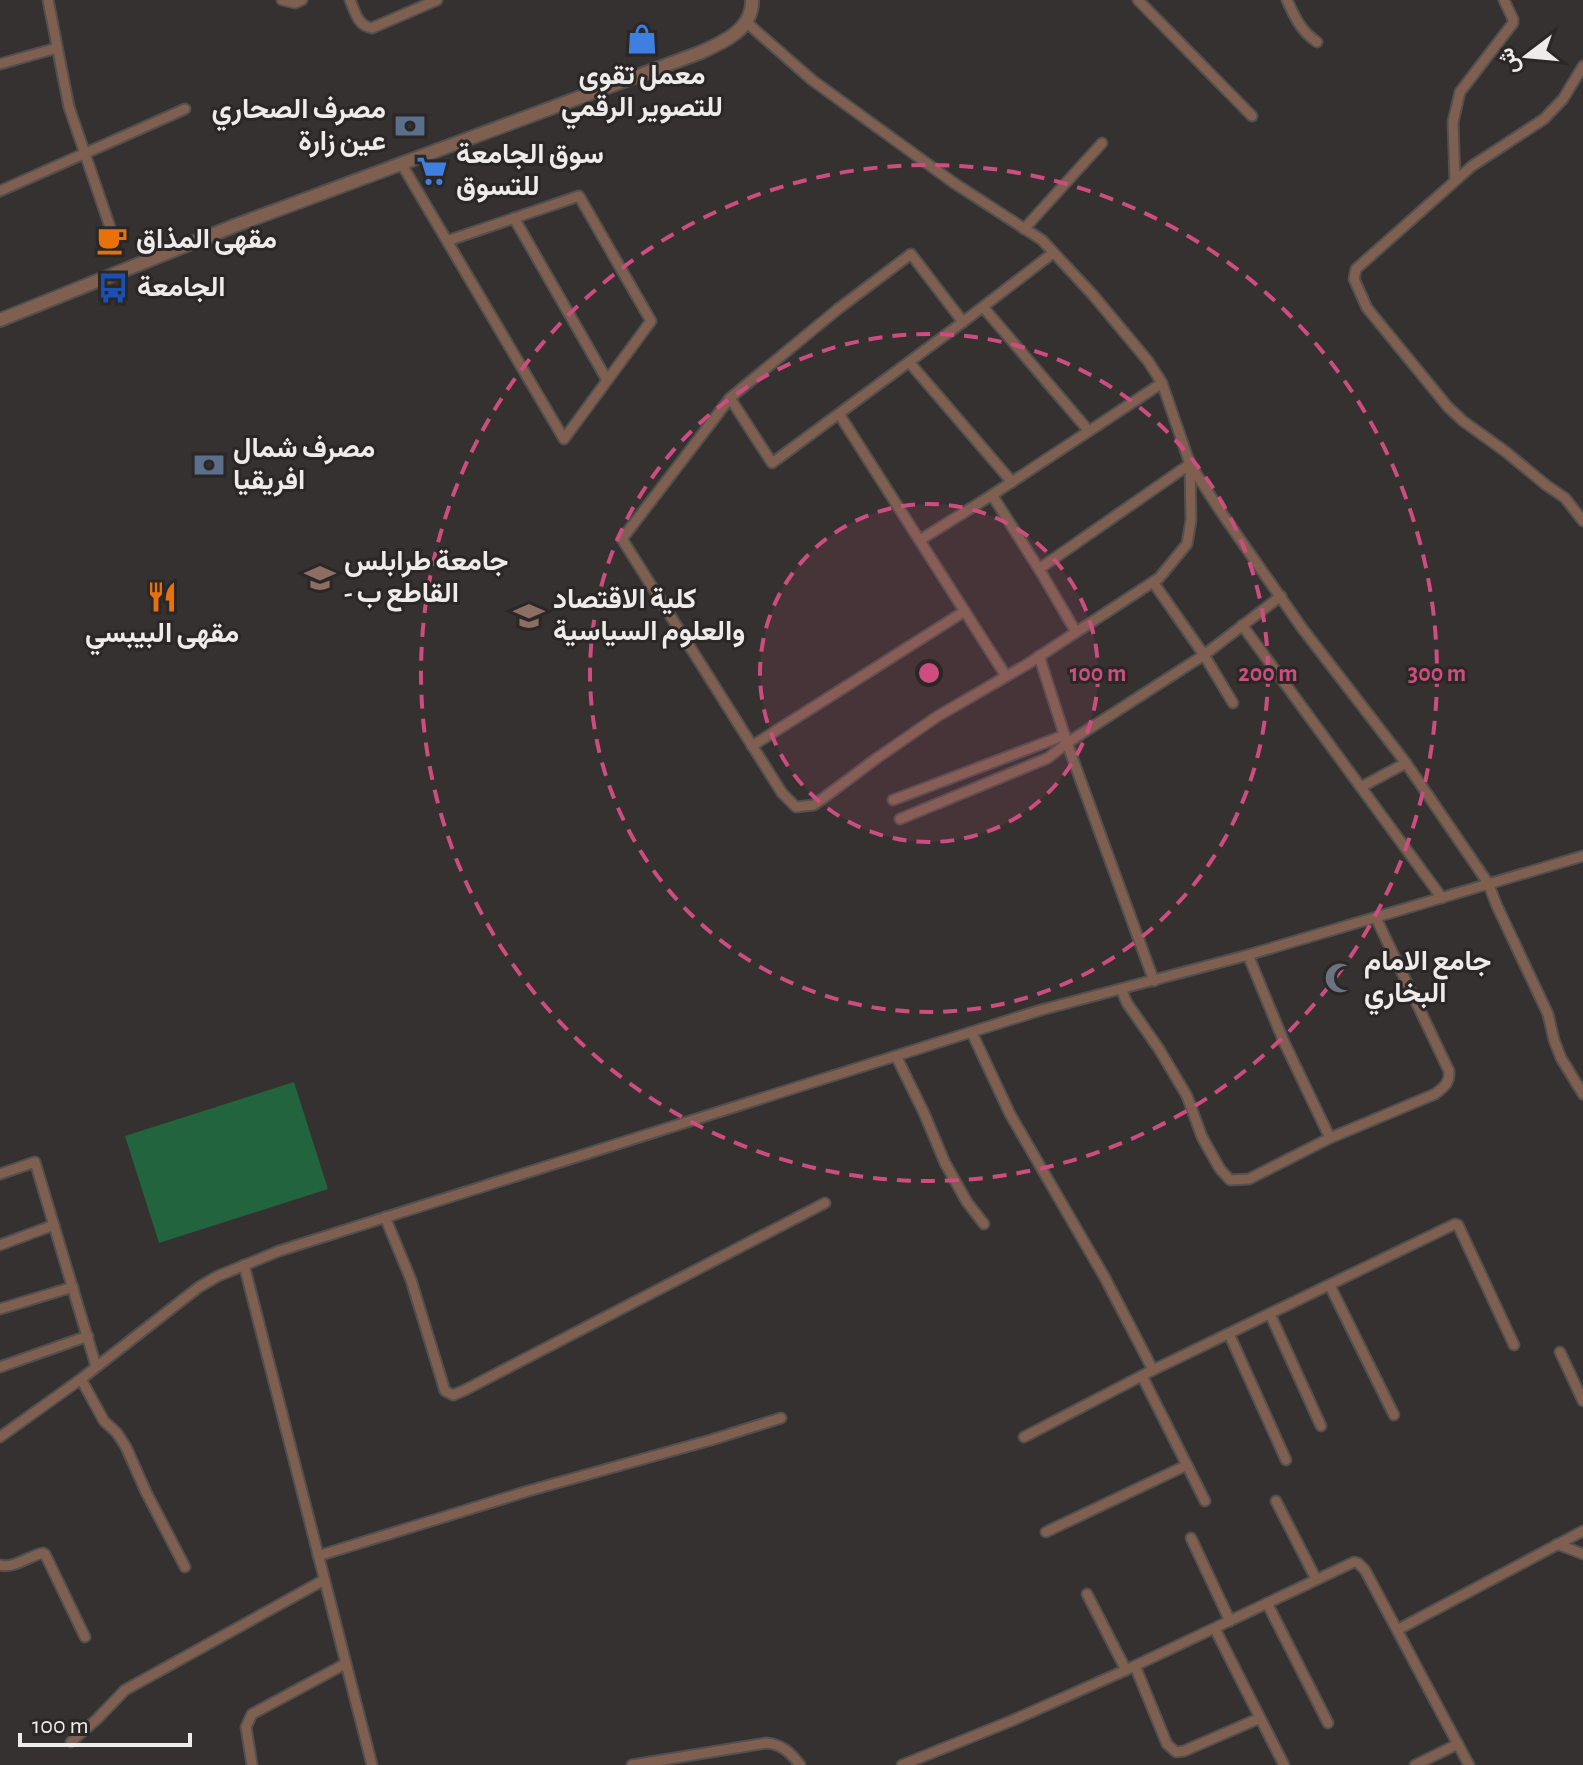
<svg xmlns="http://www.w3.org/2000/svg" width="1583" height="1765" viewBox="0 0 1583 1765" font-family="'Alegreya Sans',Vazirmatn,sans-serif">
  <rect width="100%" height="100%" fill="#343130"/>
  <path fill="#21643d" d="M 294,1082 L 328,1189 L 159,1243 L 125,1136 Z"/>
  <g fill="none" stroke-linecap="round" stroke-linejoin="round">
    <g stroke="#524f4e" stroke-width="13">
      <g id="minor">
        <path d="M 48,0 L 69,107 L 110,227"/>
        <path d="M 282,0 L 295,3 L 302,0"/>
        <path d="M 350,0 C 355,12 358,26 372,28 L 437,0"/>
        <path d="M 1138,0 L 1252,116"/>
        <path d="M 1287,0 C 1295,18 1301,31 1317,42"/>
        <path d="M 746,22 L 812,80 L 954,183 L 1042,240 L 1093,295 L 1148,361 L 1162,383 L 1190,464 L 1191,520 L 1187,544 L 1159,578 L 1026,665 L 938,716 L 877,758 L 814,805 L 796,807 L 782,793 L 622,539 L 730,398 L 838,309 L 911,254 L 963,322"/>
        <path d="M 0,64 L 57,48"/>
        <path d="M 1583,66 L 1563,99 L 1544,119 L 1472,166 L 1356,269 L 1354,279 L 1367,308 L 1448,407 L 1463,421 L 1506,452 L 1546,485 L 1565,498 L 1583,521"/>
        <path d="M 401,163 L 564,439 L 651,321 L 579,196 L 447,241"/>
        <path d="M 1455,181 L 1453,122 L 1460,92 L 1513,23 L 1513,19 L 1504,0"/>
        <path d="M 0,191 L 185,109"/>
        <path d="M 514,218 L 607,380"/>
        <path d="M 1024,229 L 1102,143"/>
        <path d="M 983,307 L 1088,430"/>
        <path d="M 909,362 L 1012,482"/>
        <path d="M 730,398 L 772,463 L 963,322 L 1053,253"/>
        <path d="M 839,414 L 1006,676"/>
        <path d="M 992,495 L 1039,569 L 1076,632"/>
        <path d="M 920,540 L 992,495 L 1162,383"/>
        <path d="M 1039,569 L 1190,464 L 1221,512 L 1302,628 L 1406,763 L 1488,883 L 1497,906 L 1548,1014 L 1554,1040 L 1561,1058 L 1583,1094"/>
        <path d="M 1153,582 L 1204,655 L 1233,703"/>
        <path d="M 1242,625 L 1442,898"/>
        <path d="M 1039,656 L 1067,743 L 1154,981"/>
        <path d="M 752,746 L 965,611"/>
        <path d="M 1361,787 L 1406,763"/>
        <path d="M 893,800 L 1065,735"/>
        <path d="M 900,819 L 1048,758 L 1067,743 L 1204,655 L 1281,596"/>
        <path d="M 1248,955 L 1284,1042 L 1330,1138"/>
        <path d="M 1121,989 L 1127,1003 L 1159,1049 L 1187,1096 L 1202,1137 L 1220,1169 L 1230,1180 L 1249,1179 L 1330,1138 L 1435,1094 C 1444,1087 1450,1083 1449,1071 L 1376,918"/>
        <path d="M 972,1033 L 1010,1114 L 1105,1278 L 1153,1370"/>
        <path d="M 896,1056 L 924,1113 L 945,1163 L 967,1202 L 984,1224"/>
        <path d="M 0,1174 L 35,1162 L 96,1366"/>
        <path d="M 385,1217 L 411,1280 L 445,1391 L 453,1395 L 465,1390 L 825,1203"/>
        <path d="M 0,1245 L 54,1225"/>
        <path d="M 244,1265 L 372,1765"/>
        <path d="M 1330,1286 L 1394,1415"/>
        <path d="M 0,1309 L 73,1287"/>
        <path d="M 1270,1314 L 1321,1426"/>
        <path d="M 1229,1334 L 1286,1460"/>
        <path d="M 1560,1352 L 1583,1401"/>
        <path d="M 0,1367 L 88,1336"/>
        <path d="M 1142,1376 L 1205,1501"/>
        <path d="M 81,1379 L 104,1421 L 117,1433 L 126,1447 L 146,1492 L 185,1567"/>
        <path d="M 0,1437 L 81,1379 L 199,1287 L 218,1276 L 279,1251 L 1041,1010 L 1248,955 L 1583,856"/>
        <path d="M 1024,1437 L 1153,1370 L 1455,1224 L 1458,1225 L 1514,1345"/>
        <path d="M 1276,1501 L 1316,1579"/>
        <path d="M 1046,1532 L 1187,1465"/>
        <path d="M 1191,1538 L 1230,1621"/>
        <path d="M 1557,1544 L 1583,1554"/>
        <path d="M 318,1556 L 528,1491 L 711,1440 L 781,1418"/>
        <path d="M 0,1565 C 13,1569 29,1556 43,1553 L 45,1554 L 85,1637"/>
        <path d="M 1087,1594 L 1126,1670"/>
        <path d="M 1267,1603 L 1328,1723"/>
        <path d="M 1215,1629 L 1284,1765"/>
        <path d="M 1397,1630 L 1583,1531"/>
        <path d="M 1135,1666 L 1167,1744 L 1176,1752 L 1184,1751 L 1260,1718"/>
        <path d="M 71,1742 L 97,1719 L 125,1690 L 324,1580"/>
        <path d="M 252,1765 L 246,1727 L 252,1714 L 345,1664"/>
        <path d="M 632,1765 L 766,1743 C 782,1744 791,1753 800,1765"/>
        <path d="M 902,1765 L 1011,1721 L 1126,1670 L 1354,1562 L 1358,1563 L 1365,1570 L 1469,1765"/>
        <path d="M 1415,1765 L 1458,1744"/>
      </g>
    </g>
    <g stroke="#524f4e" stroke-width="16">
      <path id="tertiary" d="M 0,320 L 234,226 L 699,53 C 722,43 753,30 752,0"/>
    </g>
    <use href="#minor" stroke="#7f6050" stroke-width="9"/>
    <use href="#tertiary" stroke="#7f6050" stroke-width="12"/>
  </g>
  <circle cx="929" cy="673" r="169" fill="#cd4d7f" fill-opacity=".12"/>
  <g fill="none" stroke="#cd4d7f" stroke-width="4" stroke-dasharray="14 10">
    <circle cx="929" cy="673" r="169"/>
    <circle cx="929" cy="673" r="339"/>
    <circle cx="929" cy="673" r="508"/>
  </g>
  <defs>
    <g id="shop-bare" transform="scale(2.4)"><path d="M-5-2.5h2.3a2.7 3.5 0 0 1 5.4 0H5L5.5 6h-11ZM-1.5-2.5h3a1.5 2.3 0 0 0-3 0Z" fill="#3f7fe0" stroke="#2a2726" stroke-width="2.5" paint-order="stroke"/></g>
    <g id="bank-bare" transform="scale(2.4)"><path d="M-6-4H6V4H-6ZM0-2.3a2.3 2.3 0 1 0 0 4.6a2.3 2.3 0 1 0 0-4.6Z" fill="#5c6f8a" stroke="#2a2726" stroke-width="2.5" paint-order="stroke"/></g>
    <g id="supermarket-bare" transform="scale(2.4)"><path d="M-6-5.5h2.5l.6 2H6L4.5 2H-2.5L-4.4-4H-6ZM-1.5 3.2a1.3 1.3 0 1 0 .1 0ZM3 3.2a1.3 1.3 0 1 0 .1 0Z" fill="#3f7fe0" stroke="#2a2726" stroke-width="2.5" paint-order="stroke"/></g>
    <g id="cafe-bare" transform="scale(2.4)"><path d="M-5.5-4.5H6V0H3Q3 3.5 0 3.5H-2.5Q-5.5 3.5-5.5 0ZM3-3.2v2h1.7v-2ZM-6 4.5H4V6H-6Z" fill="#e8710a" stroke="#2a2726" stroke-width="2.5" paint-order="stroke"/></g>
    <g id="bus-bare" transform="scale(2.4)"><path d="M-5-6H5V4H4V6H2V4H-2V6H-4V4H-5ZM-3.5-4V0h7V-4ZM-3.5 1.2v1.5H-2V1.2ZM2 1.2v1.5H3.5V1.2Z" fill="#1a4fb4" stroke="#2a2726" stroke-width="2.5" paint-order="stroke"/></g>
    <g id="university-bare" transform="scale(2.4)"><path d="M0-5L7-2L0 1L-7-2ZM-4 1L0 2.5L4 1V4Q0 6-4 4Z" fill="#8d6e63" stroke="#2a2726" stroke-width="2.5" paint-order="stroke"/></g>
    <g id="restaurant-bare" transform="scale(2.4)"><path d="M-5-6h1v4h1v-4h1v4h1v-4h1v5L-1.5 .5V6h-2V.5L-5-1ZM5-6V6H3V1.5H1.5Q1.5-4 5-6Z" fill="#e8710a" stroke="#2a2726" stroke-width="2.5" paint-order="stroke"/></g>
    <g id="mosque-bare" transform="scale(2.4)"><path d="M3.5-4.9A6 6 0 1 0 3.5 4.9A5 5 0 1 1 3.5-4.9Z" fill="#6b7280" stroke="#2a2726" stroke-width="2.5" paint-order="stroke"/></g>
  </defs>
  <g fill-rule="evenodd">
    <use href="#shop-bare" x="642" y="39"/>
    <use href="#bank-bare" x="410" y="126"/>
    <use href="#supermarket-bare" x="432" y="171"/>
    <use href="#cafe-bare" x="112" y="240"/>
    <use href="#bus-bare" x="113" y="288"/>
    <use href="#bank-bare" x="209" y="465"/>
    <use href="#university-bare" x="320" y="578"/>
    <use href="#restaurant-bare" x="162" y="597"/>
    <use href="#university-bare" x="529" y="616"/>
    <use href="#mosque-bare" x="1340" y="978"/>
  </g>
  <g text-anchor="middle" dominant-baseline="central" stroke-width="6" stroke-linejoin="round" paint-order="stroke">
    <g font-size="28" font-weight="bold" fill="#edeceb" stroke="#2a2726" text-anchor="start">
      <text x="642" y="76" text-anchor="middle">معمل تقوى<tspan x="642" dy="32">للتصوير الرقمي</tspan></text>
      <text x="386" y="110" text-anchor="end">مصرف الصحاري<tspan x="386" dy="32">عين زارة</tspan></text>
      <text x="456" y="155">سوق الجامعة<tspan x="456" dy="32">للتسوق</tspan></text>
      <text x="136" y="240">مقهى المذاق</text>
      <text x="137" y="288">الجامعة</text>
      <text x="233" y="449">مصرف شمال<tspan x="233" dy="32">افريقيا</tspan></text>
      <text x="344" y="562">جامعة طرابلس<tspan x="344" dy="32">- القاطع ب</tspan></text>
      <text x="553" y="600">كلية الاقتصاد<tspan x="553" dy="32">والعلوم السياسية</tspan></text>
      <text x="162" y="634" text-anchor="middle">مقهى البيبسي</text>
      <text x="1364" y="962">جامع الامام<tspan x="1364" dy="32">البخاري</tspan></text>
    </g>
  </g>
  <circle cx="929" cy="673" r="12" fill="#cd4d7f" stroke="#2a2726" stroke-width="4"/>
  <g font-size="24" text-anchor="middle" font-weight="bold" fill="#cd4d7f" stroke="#2a2726" stroke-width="6" stroke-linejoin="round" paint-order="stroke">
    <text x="1098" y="681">100 m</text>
    <text x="1268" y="681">200 m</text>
    <text x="1437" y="681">300 m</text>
  </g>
  <g transform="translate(1527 56) rotate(254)" stroke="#2a2726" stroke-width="6" paint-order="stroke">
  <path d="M0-6L14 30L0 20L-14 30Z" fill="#edeceb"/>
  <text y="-12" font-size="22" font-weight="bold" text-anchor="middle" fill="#edeceb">ش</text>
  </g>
  <path d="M20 1733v12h170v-12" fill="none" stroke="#edeceb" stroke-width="4"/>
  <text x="32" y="1733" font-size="24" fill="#edeceb" stroke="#2a2726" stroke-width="6" paint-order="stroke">100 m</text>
</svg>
